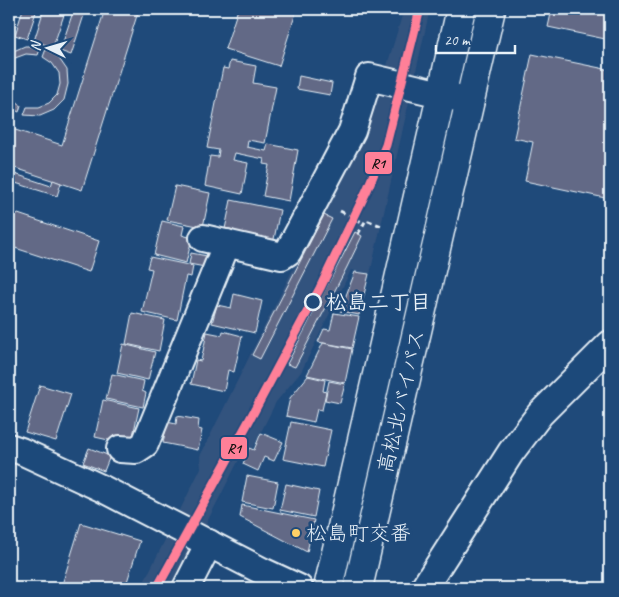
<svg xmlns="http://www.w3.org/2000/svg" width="619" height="597" viewBox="0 0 619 597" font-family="Caveat,'Klee One',sans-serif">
  <rect width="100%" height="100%" fill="#1f4a7a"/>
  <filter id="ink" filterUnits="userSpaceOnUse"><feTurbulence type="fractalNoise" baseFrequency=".02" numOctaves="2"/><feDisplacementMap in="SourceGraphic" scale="10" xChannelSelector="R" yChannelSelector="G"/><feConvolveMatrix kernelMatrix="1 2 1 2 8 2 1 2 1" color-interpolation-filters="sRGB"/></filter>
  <g filter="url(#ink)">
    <path fill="#33537e" d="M 404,9 L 430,9 L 370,274 L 351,270 L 301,372 L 276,402 L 253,448 L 246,446 L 173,588 L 141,588 L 201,468 L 200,456 L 294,267 L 366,136 Z"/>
    <g fill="#626986" stroke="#e8f1f8">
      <path d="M 23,9 L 37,9 L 27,39 L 15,35 Z"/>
      <path d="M 44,9 L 66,9 L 53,47 L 34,41 Z"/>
      <path d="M 74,9 L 86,9 L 71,55 L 60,51 Z"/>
      <path d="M 105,9 L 139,9 L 82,190 L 9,166 L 9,128 L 62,145 Z"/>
      <path d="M 238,9 L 297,9 L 279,66 L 225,49 Z"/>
      <path d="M 552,9 L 610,9 L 610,40 L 548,27 Z"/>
      <path d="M 25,46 L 41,46 L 38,55 L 26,54 L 15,58 L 9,65 L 9,53 Z"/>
      <path d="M 46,49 L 58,57 L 67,70 L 68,84 L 64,100 L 54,110 L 40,116 L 24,115 L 27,107 L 39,107 L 49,103 L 57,95 L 60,84 L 59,73 L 52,63 L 43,57 Z"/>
      <path d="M 532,54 L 610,70 L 610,199 L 525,181 L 533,142 L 514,138 Z"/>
      <path d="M 230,61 L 256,66 L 253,83 L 276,87 L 265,143 L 248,140 L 247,147 L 266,151 L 268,144 L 298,150 L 289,201 L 263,196 L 269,165 L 263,164 L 264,159 L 235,153 L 233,160 L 248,163 L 242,194 L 205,186 L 210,156 L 218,157 L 219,150 L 207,148 L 223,68 L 228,69 Z"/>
      <path d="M 299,76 L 332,83 L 330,95 L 297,89 Z"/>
      <path d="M 9,95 L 21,105 L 19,112 L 9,107 Z"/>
      <path d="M 9,172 L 51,186 L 53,180 L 61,183 L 57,196 L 9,181 Z"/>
      <path d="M 175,186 L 210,193 L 203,227 L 167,220 Z"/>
      <path d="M 231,200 L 280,210 L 273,244 L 224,234 Z"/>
      <path d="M 9,211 L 99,241 L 89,272 L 9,246 Z"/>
      <path d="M 324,215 L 332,219 L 260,359 L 252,355 Z"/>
      <path d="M 162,221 L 184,226 L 182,235 L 192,238 L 186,263 L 154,255 Z"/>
      <path d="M 355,232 L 362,236 L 347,267 L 295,367 L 287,364 Z"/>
      <path d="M 191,253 L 207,256 L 205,267 L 189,264 Z"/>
      <path d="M 150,257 L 193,266 L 191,277 L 186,276 L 177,320 L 142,312 L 152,269 L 147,268 Z"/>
      <path d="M 355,272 L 369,274 L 359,315 L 340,311 Z"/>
      <path d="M 234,294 L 262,301 L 255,333 L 212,323 L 217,305 L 231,308 Z"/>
      <path d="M 132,313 L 165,320 L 159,351 L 126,344 Z"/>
      <path d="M 334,313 L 359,317 L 352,348 L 318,342 L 324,329 L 330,330 Z"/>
      <path d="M 223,331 L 242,336 L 234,372 L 228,370 L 224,391 L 191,384 L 196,360 L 201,361 L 207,332 L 222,335 Z"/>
      <path d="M 323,343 L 352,349 L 345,383 L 307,375 Z"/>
      <path d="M 123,344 L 155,352 L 148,380 L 117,373 Z"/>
      <path d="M 112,374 L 144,381 L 142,391 L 146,393 L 143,407 L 106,399 Z"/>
      <path d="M 308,376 L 325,380 L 323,391 L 326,392 L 322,410 L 317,409 L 314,422 L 286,416 L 290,398 Z"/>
      <path d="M 329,381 L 345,384 L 340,403 L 325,400 Z"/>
      <path d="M 40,385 L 71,394 L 56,441 L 25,432 Z"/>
      <path d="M 103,400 L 139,408 L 131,445 L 95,437 Z"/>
      <path d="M 177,416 L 199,420 L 198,429 L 202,430 L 198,450 L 163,443 L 167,422 L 176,424 Z"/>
      <path d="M 291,422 L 331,430 L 323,467 L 283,459 Z"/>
      <path d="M 261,433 L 283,442 L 274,461 L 264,457 L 258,471 L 243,464 L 249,448 L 254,450 Z"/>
      <path d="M 89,448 L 110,456 L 104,471 L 83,463 Z"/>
      <path d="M 247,476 L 278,482 L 273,508 L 242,502 Z"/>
      <path d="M 286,484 L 319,491 L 314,517 L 280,510 Z"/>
      <path d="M 242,505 L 314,520 L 307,552 L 240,517 Z"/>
      <path d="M 81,523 L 140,541 L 125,588 L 61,588 Z"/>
    </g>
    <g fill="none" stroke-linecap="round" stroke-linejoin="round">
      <g stroke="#e8f1f8" stroke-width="30">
        <g id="minor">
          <path d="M 203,238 L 282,256 L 288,252 L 352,131 L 369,77 L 470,101"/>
          <path d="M 9,447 L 21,451 L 101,488 L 262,571 L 299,588"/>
          <path d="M 120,449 L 136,450 L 145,444 L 227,243"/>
          <path d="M 186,588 L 209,543"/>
          <path d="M 424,588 L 511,452 L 540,414 L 610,344"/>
        </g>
      </g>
      <g stroke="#e8f1f8" stroke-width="31">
        <g id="trunk">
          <path d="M 328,588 L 461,9"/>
          <path d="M 358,588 L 491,9"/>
        </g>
      </g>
      <g stroke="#e8f1f8" stroke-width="3" stroke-dasharray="5 4" stroke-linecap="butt">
        <path d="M 340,211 L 364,223"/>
        <path d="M 358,234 L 366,220 L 384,227"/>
      </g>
      <use href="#minor" stroke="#1f4a7a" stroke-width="26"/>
      <use href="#trunk" stroke="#1f4a7a" stroke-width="28"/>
      <g stroke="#1f4a7a" stroke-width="12">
        <path id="rail-1" d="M 157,588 L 250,419 L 320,288 L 367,190 L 386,145 L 420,9"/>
      </g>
      <use href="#rail-1" stroke="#ff8098" stroke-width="9"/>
    </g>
  </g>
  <circle fill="#1f4a7a" stroke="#e8f1f8" stroke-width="2.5" cx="313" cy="302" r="8"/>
  <circle fill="#ffd166" stroke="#1f4a7a" stroke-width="2" cx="296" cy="533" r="5"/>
  <g text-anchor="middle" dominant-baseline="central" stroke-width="5" stroke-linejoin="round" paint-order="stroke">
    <g font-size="21" font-weight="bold" fill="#e8f1f8" stroke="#1f4a7a" text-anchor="start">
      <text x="326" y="302">松島二丁目</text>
    </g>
    <g font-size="21" fill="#e8f1f8" stroke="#1f4a7a">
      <text transform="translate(401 401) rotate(-77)">高松北バイパス</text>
    </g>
    <g font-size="21" fill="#e8f1f8" stroke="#1f4a7a" text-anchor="start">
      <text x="306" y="533">松島町交番</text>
    </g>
  </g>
  <g stroke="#1f4a7a" stroke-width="2">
    <rect x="364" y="151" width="29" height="24" rx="5" fill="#ff8098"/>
    <rect x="220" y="436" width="28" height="24" rx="5" fill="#ff8098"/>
  </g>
  <g font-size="14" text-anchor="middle" font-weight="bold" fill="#111">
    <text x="378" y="168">R1</text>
    <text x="234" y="453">R1</text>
  </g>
  <rect width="619" height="597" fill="none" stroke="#1f4a7a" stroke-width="30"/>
  <rect x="15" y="15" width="589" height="567" fill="none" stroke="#e8f1f8" stroke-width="2" filter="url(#ink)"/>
  <g transform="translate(48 48) rotate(275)" stroke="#1f4a7a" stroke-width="4" paint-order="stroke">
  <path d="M0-4L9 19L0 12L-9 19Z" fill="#e8f1f8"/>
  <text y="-8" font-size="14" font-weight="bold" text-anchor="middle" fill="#e8f1f8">N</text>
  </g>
  <path d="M436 45v8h79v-8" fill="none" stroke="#e8f1f8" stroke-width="2.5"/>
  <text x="444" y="45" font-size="15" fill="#e8f1f8" stroke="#1f4a7a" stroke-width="4" paint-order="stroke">20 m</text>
</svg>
